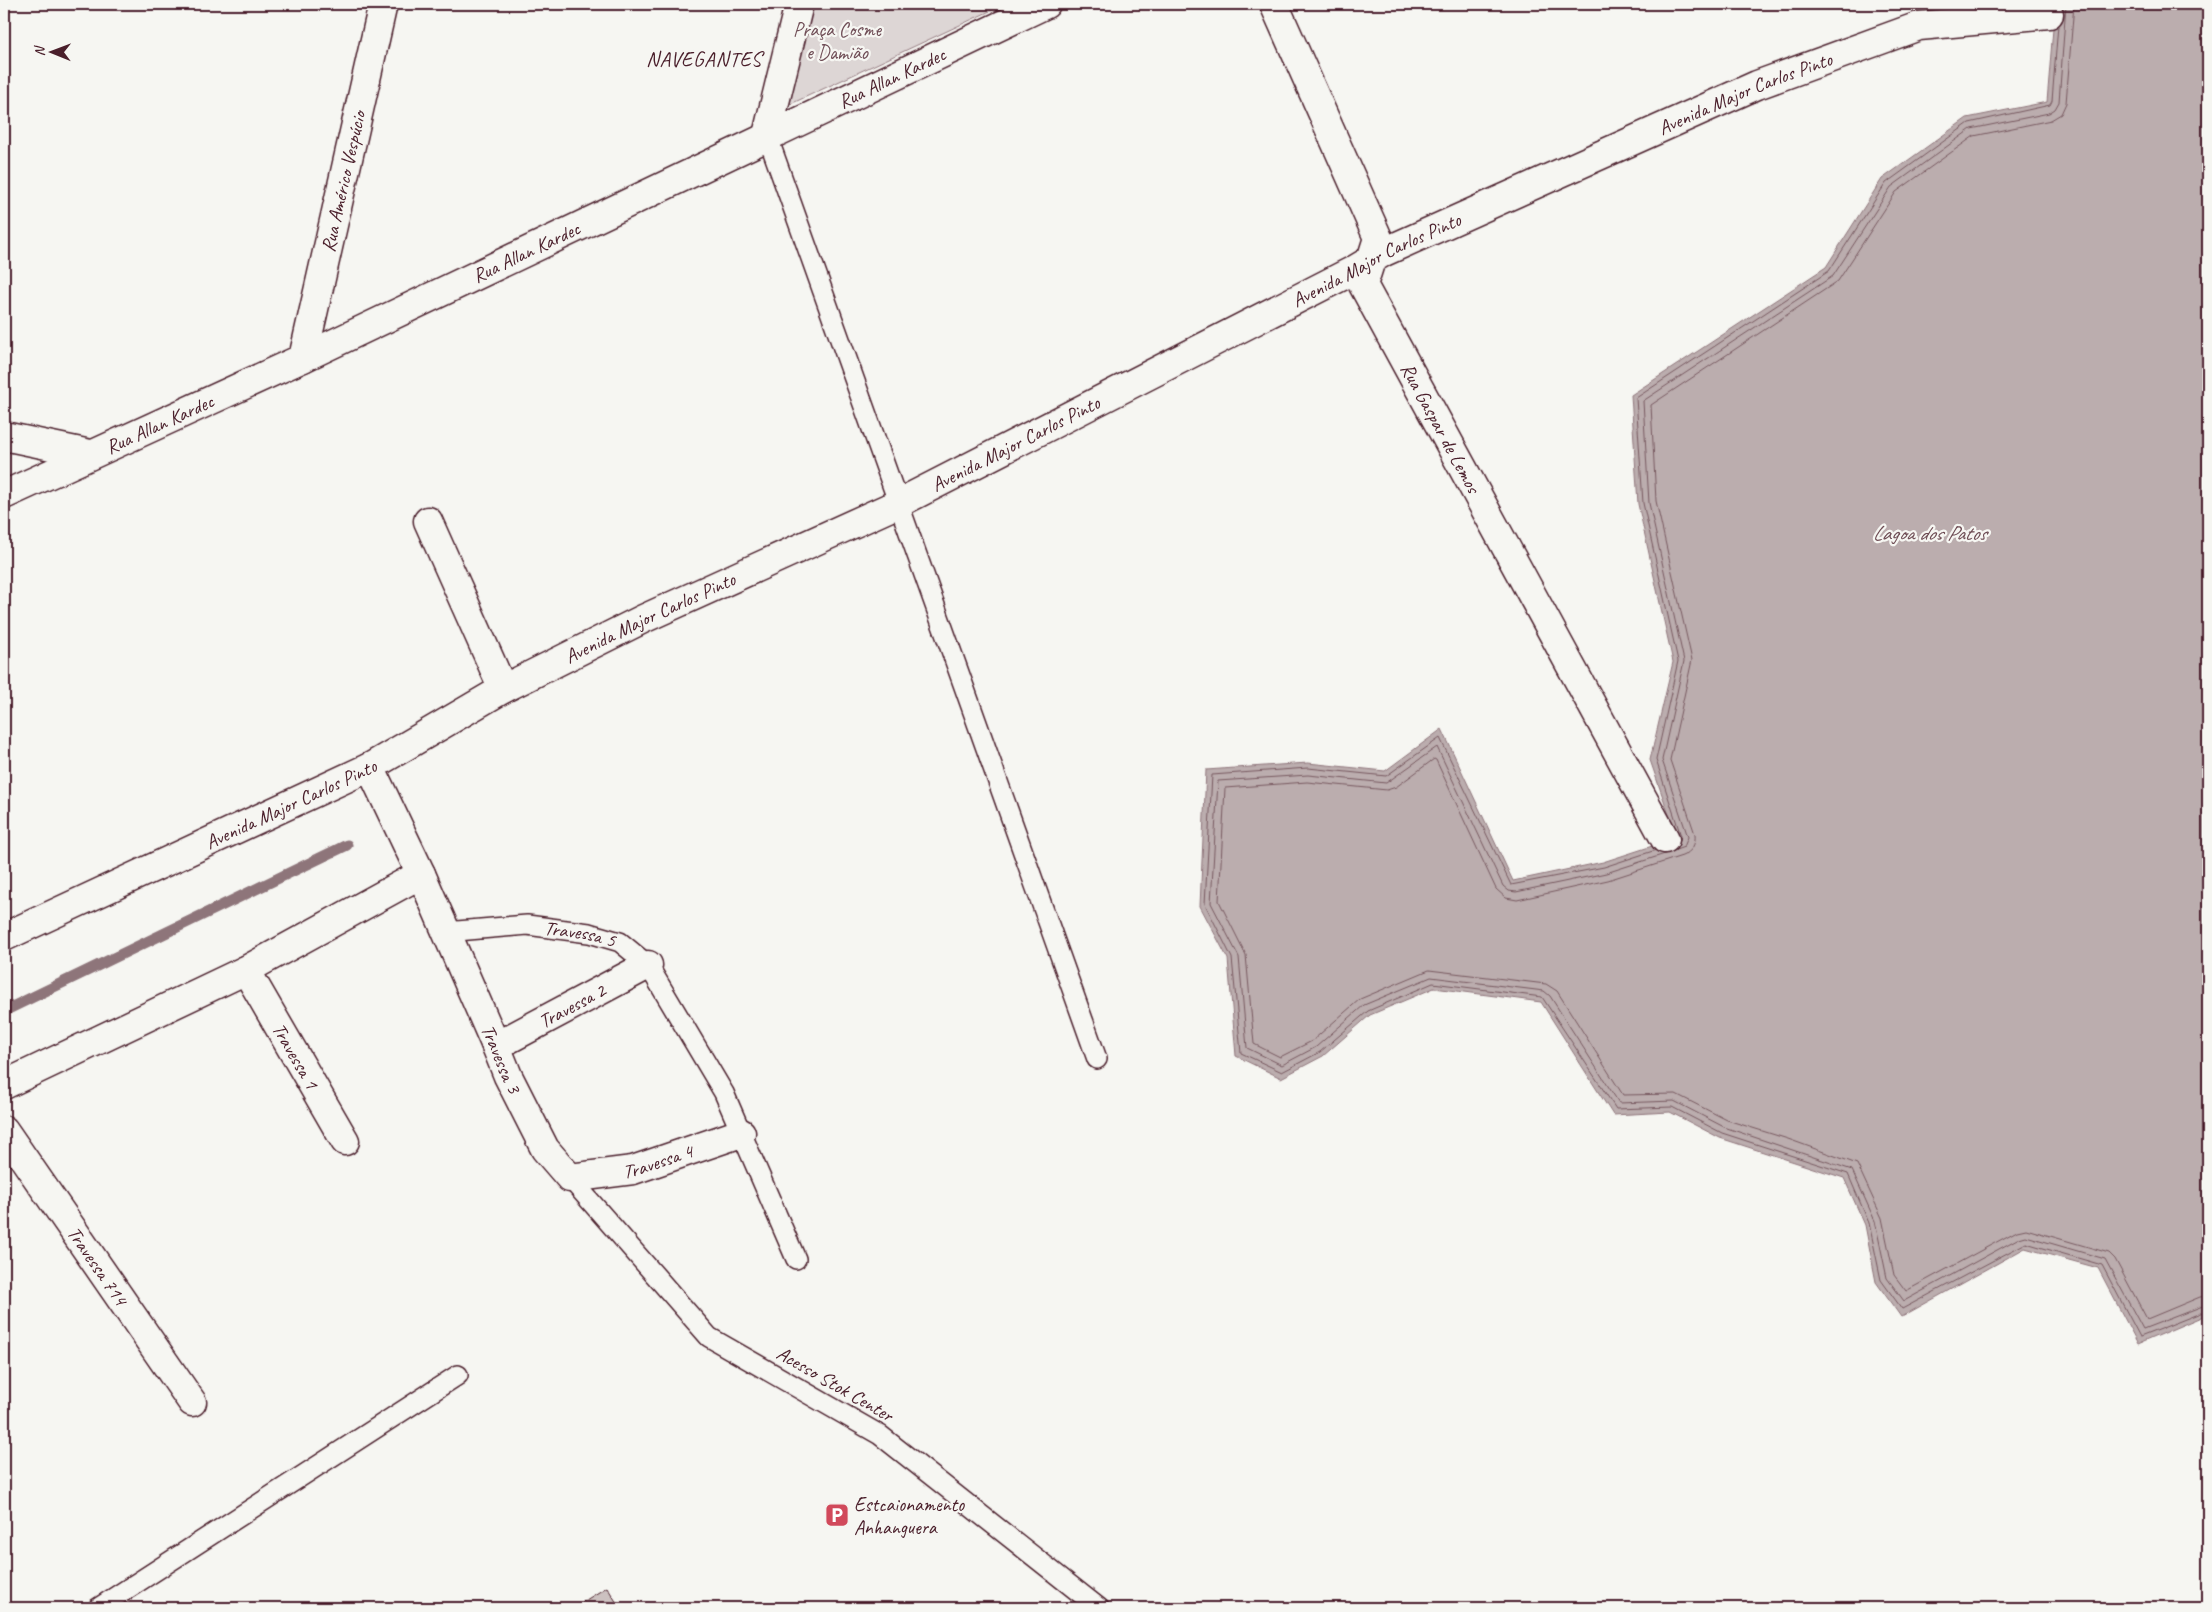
<svg xmlns="http://www.w3.org/2000/svg" width="2212" height="1612" viewBox="0 0 2212 1612" font-family="Caveat,sans-serif">
  <rect width="100%" height="100%" fill="#f6f6f2"/>
  <filter id="ink" filterUnits="userSpaceOnUse"><feTurbulence type="fractalNoise" baseFrequency=".02" numOctaves="2"/><feDisplacementMap in="SourceGraphic" scale="10" xChannelSelector="R" yChannelSelector="G"/><feConvolveMatrix kernelMatrix="1 2 1 2 8 2 1 2 1" color-interpolation-filters="sRGB"/></filter>
  <g filter="url(#ink)">
    <path fill="#ddd6d5" stroke="#947a80" d="M 808,4 L 1005,4 L 782,108 Z"/>
    <path fill="#bbadae" stroke="#8e747a" d="M 2055,4 L 2208,4 L 2208,1314 L 2138,1344 L 2098,1268 L 2025,1248 L 1901,1317 L 1876,1282 L 1865,1225 L 1844,1178 L 1720,1138 L 1670,1112 L 1613,1115 L 1541,1002 L 1434,988 L 1370,1015 L 1323,1056 L 1281,1078 L 1236,1056 L 1228,959 L 1200,906 L 1206,770 L 1308,763 L 1385,771 L 1442,729 L 1513,881 L 1603,862 L 1677,838 L 1650,760 L 1673,662 L 1638,504 L 1631,395 L 1826,267 L 1882,179 L 1967,118 L 2047,102 Z"/>
    <g fill="none" stroke-linecap="round" stroke-linejoin="round">
      <g stroke="#77585f" stroke-width="1">
        <path d="M 2074,4 L 2066,103 L 2061,114 L 2051,120 L 1974,136 L 1896,192 L 1838,281 L 1651,405 L 1656,501 L 1692,660 L 1670,760 L 1695,834 C 1696,844 1692,852 1682,856 L 1608,880 L 1517,900 L 1506,898 L 1496,889 L 1436,760 L 1434,759 L 1396,787 L 1387,790 L 1307,782 L 1225,788 L 1219,901 L 1246,955 L 1254,1044 L 1280,1057 L 1312,1041 L 1360,999 L 1429,970 L 1546,984 L 1557,991 L 1623,1095 L 1676,1094 L 1727,1120 L 1788,1139 L 1857,1164 L 1882,1218 L 1894,1275 L 1906,1291 L 2017,1231 L 2026,1229 L 2109,1253 L 2115,1259 L 2147,1319 L 2200,1297 L 2208,1296"/>
        <path d="M 1679,843 L 1681,836 L 1656,760 L 1678,661 L 1643,503 L 1636,398 L 1829,271 L 1886,183 L 1969,123 L 2050,105 L 2052,101 L 2058,25"/>
        <path d="M 1656,850 L 1604,867 L 1511,885 L 1440,738 L 1386,776 L 1308,768 L 1212,775 L 1205,904 L 1232,958 L 1241,1053 L 1282,1072 L 1320,1052 L 1368,1011 L 1433,983 L 1542,997 L 1616,1109 L 1672,1107 L 1722,1133 L 1848,1174 L 1869,1223 L 1881,1280 L 1902,1309 L 2026,1243 L 2102,1265 L 2140,1337 L 2208,1310"/>
        <path d="M 1673,851 L 1684,847 L 1688,837 L 1662,760 L 1684,661 L 1649,503 L 1643,401 L 1833,276 L 1891,187 L 1971,129 L 2049,113 L 2055,109 L 2059,102 L 2066,4"/>
        <path d="M 1665,854 L 1606,873 L 1516,892 L 1509,891 L 1503,886 L 1437,747 L 1386,783 L 1308,775 L 1218,781 L 1211,903 L 1239,957 L 1247,1048 L 1282,1065 L 1316,1047 L 1364,1005 L 1431,977 L 1544,991 L 1550,996 L 1619,1103 L 1674,1101 L 1724,1127 L 1852,1170 L 1875,1221 L 1887,1278 L 1904,1301 L 2019,1238 L 2026,1236 L 2105,1259 L 2143,1329 L 2208,1304"/>
      </g>
      <path stroke="#8e747a" stroke-width="11" d="M 4,1011 L 347,845"/>
    </g>
    <path fill="#ccc1c0" stroke="#4a1f2b" d="M 607,1587 L 620,1608 L 573,1608 Z"/>
    <g fill="none" stroke-linecap="round" stroke-linejoin="round">
      <g stroke="#4a1f2b" stroke-width="22">
        <g id="service">
          <path d="M 767,135 L 1097,1059"/>
          <path id="s1" d="M 445,932 L 527,925 L 589,933 L 620,942 L 648,965 L 724,1093 L 796,1259"/>
          <path d="M 570,1178 L 709,1337 L 880,1435 L 1099,1608"/>
          <path d="M 98,1608 L 458,1375"/>
        </g>
      </g>
      <g stroke="#4a1f2b" stroke-width="31">
        <g id="minor">
          <path id="s2" d="M 1274,4 L 1378,238 L 1363,285 L 1665,839"/>
          <path d="M 767,135 L 799,4"/>
          <path id="s3" d="M 303,358 L 383,4"/>
          <path d="M 4,436 L 90,454"/>
          <path id="s4" d="M 4,495 L 303,358 L 1046,4"/>
          <path d="M 428,521 L 503,689"/>
          <path id="s5" d="M 370,767 L 421,874 L 496,1046 L 508,1076 L 545,1149 L 570,1178 L 633,1170 L 741,1133"/>
          <path id="s6" d="M 4,937 L 370,767 L 503,689 L 643,619 L 899,503 L 1354,270 L 1384,252 L 1757,85 L 1919,26 L 2049,14"/>
          <path id="s7" d="M 246,970 L 345,1141"/>
          <path id="s8" d="M 496,1046 L 648,965"/>
          <path d="M 4,1085 L 246,970 L 421,874"/>
          <path id="s9" d="M 4,1130 L 192,1402"/>
        </g>
      </g>
      <use href="#service" stroke="#f6f6f2" stroke-width="19"/>
      <use href="#minor" stroke="#f6f6f2" stroke-width="28"/>
    </g>
  </g>
  <defs>
    <g id="parking-square" transform="scale(1.25)"><rect x="-9" y="-9" width="18" height="18" rx="4" fill="#d1495b" stroke="#f6f6f2"/><path d="M-3.5-5.5H1a3.5 3.5 0 0 1 0 7H-1V5.5H-3.5ZM-1-3.4V-.6H.8a1.4 1.4 0 0 0 0-2.8Z" fill="#fff"/></g>
  </defs>
  <g fill-rule="evenodd">
    <use href="#parking-square" x="837" y="1515"/>
  </g>
  <g text-anchor="middle" dominant-baseline="central" stroke-width="4.5" stroke-linejoin="round" paint-order="stroke">
    <g font-size="20" fill="#6f4d56" stroke="#f6f6f2">
      <text x="837" y="29">Praça Cosme<tspan x="837" dy="23">e Damião</tspan></text>
    </g>
    <g font-size="20" fill="#4a1f2b" stroke="#f6f6f2">
      <text stroke="none"><textPath href="#s4" startOffset="981">Rua Allan Kardec</textPath></text>
      <text stroke="none"><textPath href="#s6" startOffset="1936">Avenida Major Carlos Pinto</textPath></text>
      <text stroke="none"><textPath href="#s3" startOffset="181">Rua Américo Vespúcio</textPath></text>
      <text stroke="none"><textPath href="#s4" startOffset="576">Rua Allan Kardec</textPath></text>
      <text stroke="none"><textPath href="#s6" startOffset="1531">Avenida Major Carlos Pinto</textPath></text>
      <text stroke="none"><textPath href="#s4" startOffset="171">Rua Allan Kardec</textPath></text>
      <text stroke="none"><textPath href="#s2" startOffset="468">Rua Gaspar de Lemos</textPath></text>
      <text stroke="none"><textPath href="#s6" startOffset="1126">Avenida Major Carlos Pinto</textPath></text>
      <text stroke="none"><textPath href="#s6" startOffset="721">Avenida Major Carlos Pinto</textPath></text>
      <text stroke="none"><textPath href="#s6" startOffset="316">Avenida Major Carlos Pinto</textPath></text>
      <text stroke="none"><textPath href="#s1" startOffset="136">Travessa 5</textPath></text>
      <text stroke="none"><textPath href="#s8" startOffset="86">Travessa 2</textPath></text>
      <text stroke="none"><textPath href="#s7" startOffset="99">Travessa 1</textPath></text>
      <text stroke="none"><textPath href="#s5" startOffset="320">Travessa 3</textPath></text>
      <text stroke="none"><textPath href="#s5" startOffset="548">Travessa 4</textPath></text>
      <text stroke="none"><textPath href="#s9" startOffset="165">Travessa 714</textPath></text>
      <text transform="translate(835 1384) rotate(30)">Acesso Stok Center</text>
    </g>
    <g font-size="20" fill="#4a1f2b" stroke="#f6f6f2" text-anchor="start">
      <text x="854" y="1504">Estcaionamento<tspan x="854" dy="23">Anhanguera</tspan></text>
    </g>
    <g font-size="21" letter-spacing="1" fill="#4a1f2b" stroke="#f6f6f2">
      <text x="704" y="59">NAVEGANTES</text>
    </g>
    <g font-size="21" font-style="italic" fill="#6c4a52" stroke="#f6f6f2">
      <text x="1929" y="533">Lagoa dos Patos</text>
    </g>
  </g>
  <rect width="2212" height="1612" fill="none" stroke="#f6f6f2" stroke-width="20"/>
  <rect x="10" y="10" width="2192" height="1592" fill="none" stroke="#4a1f2b" stroke-width="2" filter="url(#ink)"/>
  <g transform="translate(52 52) rotate(271)" stroke="#f6f6f2" stroke-width="4" paint-order="stroke">
  <path d="M0-4L9 19L0 12L-9 19Z" fill="#4a1f2b"/>
  <text y="-8" font-size="14" font-weight="bold" text-anchor="middle" fill="#4a1f2b">N</text>
  </g>
</svg>
